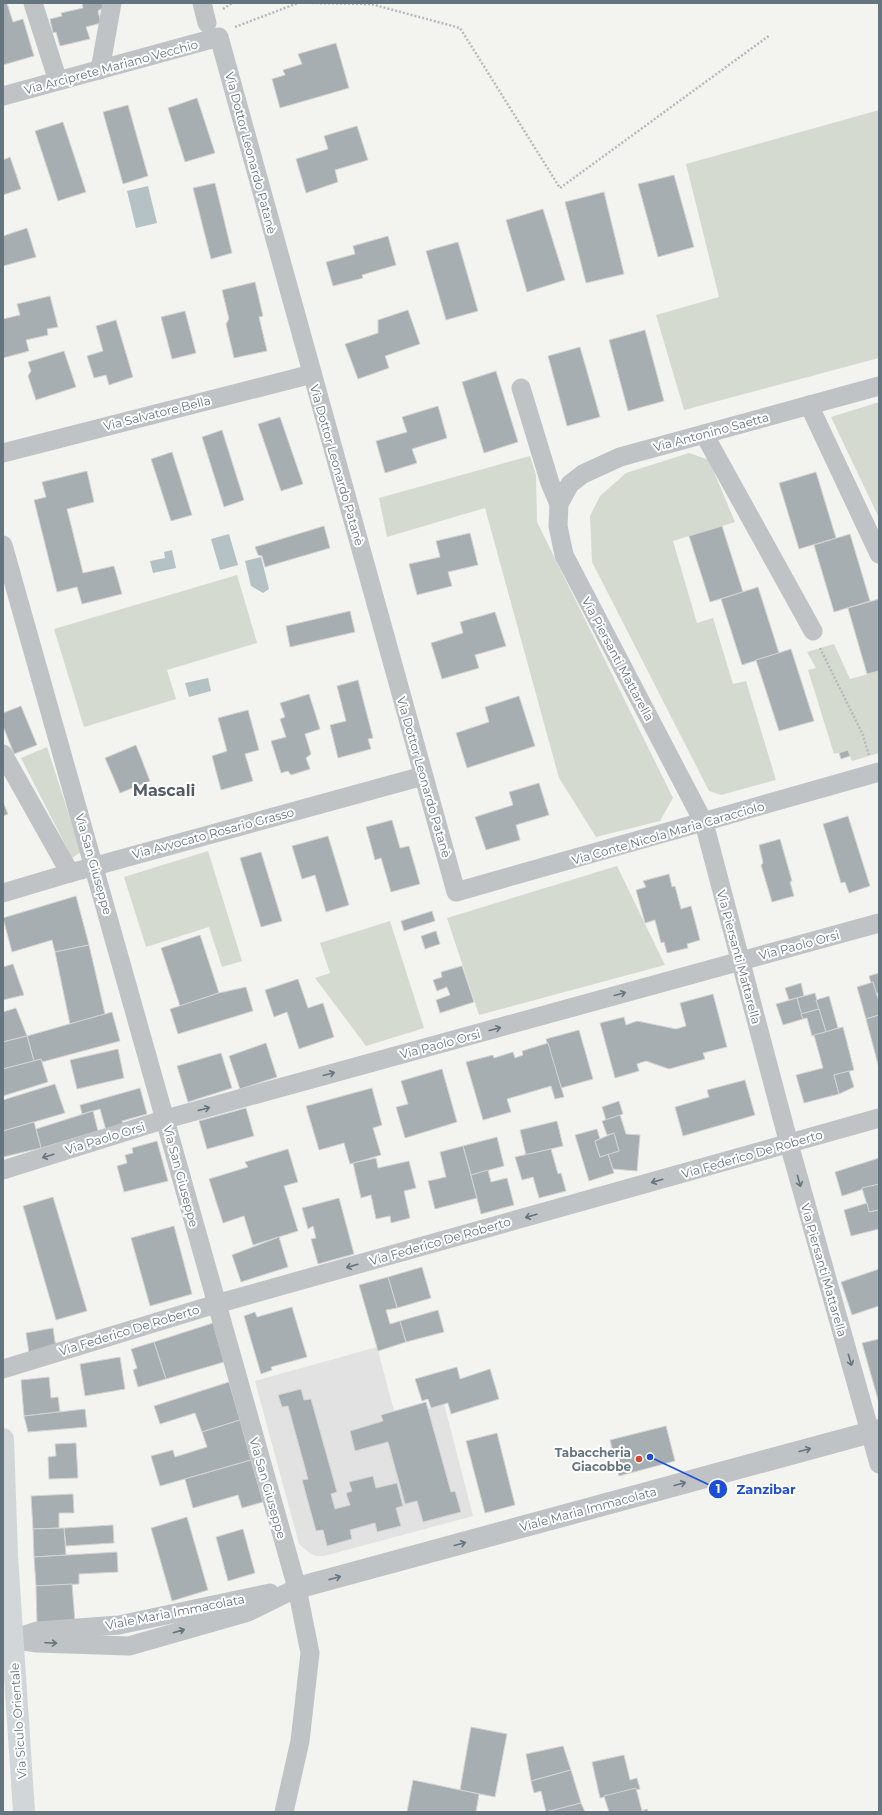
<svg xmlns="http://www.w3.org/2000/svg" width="882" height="1815" viewBox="0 0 882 1815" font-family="Montserrat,sans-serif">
  <rect width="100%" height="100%" fill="#f3f3f0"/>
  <path fill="#e1e2e1" d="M 377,1347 L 394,1411 L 426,1402 L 429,1409 L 444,1404 L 473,1516 L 324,1556 L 316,1556 L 311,1554 L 299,1544 L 255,1381 Z"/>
  <g fill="#d5dad1">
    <path d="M 879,110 L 879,358 L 684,410 L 656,315 L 719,297 L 686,164 Z"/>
    <path d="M 879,402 L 879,518 L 831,417 Z"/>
    <path d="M 689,453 L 709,460 L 735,522 L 673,541 L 697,623 L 713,618 L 733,684 L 746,681 L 776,780 L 721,795 L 709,791 L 592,562 L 590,516 L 600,496 L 626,473 Z"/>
    <path d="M 530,456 L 536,475 L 537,522 L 673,798 L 660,821 L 596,837 L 559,778 L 485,508 L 387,537 L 379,498 Z"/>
    <path d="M 237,575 L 257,643 L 167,670 L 176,699 L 84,727 L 54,629 Z"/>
    <path d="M 834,644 L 850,679 L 879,671 L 879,753 L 852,761 L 848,750 L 834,754 L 808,670 L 816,668 L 807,652 Z"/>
    <path d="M 47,747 L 81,852 L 72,858 L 21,758 Z"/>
    <path d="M 208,851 L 242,961 L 222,967 L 209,927 L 146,947 L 124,877 Z"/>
    <path d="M 617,866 L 665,965 L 479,1015 L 447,918 Z"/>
    <path d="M 390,921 L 424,1028 L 366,1046 L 315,978 L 330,973 L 320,943 Z"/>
  </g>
  <g fill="#b5c2c5">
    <path d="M 148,186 L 157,223 L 136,228 L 127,191 Z"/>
    <path d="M 229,534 L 238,565 L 220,570 L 211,539 Z"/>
    <path d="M 172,550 L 176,568 L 153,573 L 150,561 L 165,558 L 164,552 Z"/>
    <path d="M 261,557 L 269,589 L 263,593 L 251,586 L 245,561 Z"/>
    <path d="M 208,678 L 211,691 L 189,697 L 185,683 Z"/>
  </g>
  <g fill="#a6aeb2" stroke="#d5d4d2">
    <path d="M 3,3 L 7,3 L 13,22 L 23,19 L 34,56 L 3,65 Z"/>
    <path d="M 82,3 L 104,3 L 105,6 L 98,11 L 101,23 L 86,27 L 90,39 L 60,46 L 56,32 L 53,33 L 50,19 L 62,16 L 61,13 L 83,8 Z"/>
    <path d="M 336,43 L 349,88 L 280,108 L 272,79 L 285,75 L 283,70 L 302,64 L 298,54 Z"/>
    <path d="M 197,98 L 215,153 L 185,162 L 168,108 Z"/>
    <path d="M 128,105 L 148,176 L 123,184 L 103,112 Z"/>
    <path d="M 63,122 L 86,192 L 58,201 L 35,131 Z"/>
    <path d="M 357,126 L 368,160 L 335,170 L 338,182 L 306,193 L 296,159 L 328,149 L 324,136 Z"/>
    <path d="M 10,157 L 21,189 L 3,195 L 3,160 Z"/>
    <path d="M 674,175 L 694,247 L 658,257 L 638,184 Z"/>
    <path d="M 215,183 L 232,253 L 211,259 L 193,188 Z"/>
    <path d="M 604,192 L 624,274 L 586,283 L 565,202 Z"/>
    <path d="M 543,209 L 565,280 L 527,292 L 506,220 Z"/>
    <path d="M 27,228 L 36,257 L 3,266 L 3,236 Z"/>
    <path d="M 388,236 L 396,265 L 362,275 L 363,278 L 333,286 L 326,262 L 355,254 L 353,246 Z"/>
    <path d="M 458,242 L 478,311 L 446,320 L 426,251 Z"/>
    <path d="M 255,282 L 263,316 L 259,317 L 267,351 L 234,358 L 226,324 L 229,319 L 222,290 Z"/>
    <path d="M 50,296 L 58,327 L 47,329 L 48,335 L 26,340 L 29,351 L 3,358 L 3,319 L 20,315 L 17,304 Z"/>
    <path d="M 408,310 L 420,344 L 385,356 L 389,368 L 358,379 L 345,344 L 378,333 L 378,320 Z"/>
    <path d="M 185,311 L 196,353 L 172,359 L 161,317 Z"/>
    <path d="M 116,320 L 133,377 L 109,385 L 106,375 L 94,378 L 87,356 L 103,351 L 96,326 Z"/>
    <path d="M 645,330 L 664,401 L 628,411 L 609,340 Z"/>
    <path d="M 580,347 L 600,417 L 567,426 L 548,356 Z"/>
    <path d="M 64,351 L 76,387 L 36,400 L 28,376 L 31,371 L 28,362 Z"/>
    <path d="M 496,371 L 518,442 L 484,453 L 462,382 Z"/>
    <path d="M 438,406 L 447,438 L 412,449 L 417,463 L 385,473 L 376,441 L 407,432 L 402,417 Z"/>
    <path d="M 280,417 L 303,484 L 281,491 L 258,424 Z"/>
    <path d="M 222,430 L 244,500 L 224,507 L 202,437 Z"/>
    <path d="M 172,452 L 192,515 L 171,521 L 151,459 Z"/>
    <path d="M 87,471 L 94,502 L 67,509 L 83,573 L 114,566 L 122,594 L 82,604 L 77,587 L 57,592 L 34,500 L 46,497 L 42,482 Z"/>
    <path d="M 816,472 L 836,538 L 799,549 L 779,483 Z"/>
    <path d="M 324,526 L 330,548 L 265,567 L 262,556 L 258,555 L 255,547 Z"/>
    <path d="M 722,526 L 743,592 L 710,602 L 689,536 Z"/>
    <path d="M 470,533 L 478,565 L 448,572 L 452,586 L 417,595 L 409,564 L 440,557 L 436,541 Z"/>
    <path d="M 850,534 L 870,601 L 834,612 L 814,545 Z"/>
    <path d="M 758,587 L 779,653 L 742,665 L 721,599 Z"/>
    <path d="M 879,599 L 879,671 L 867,674 L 848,608 Z"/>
    <path d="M 350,611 L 355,632 L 290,647 L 286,626 Z"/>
    <path d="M 495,612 L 506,646 L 475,655 L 479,668 L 442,679 L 431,643 L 463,633 L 460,622 Z"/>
    <path d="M 791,649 L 814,721 L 779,731 L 756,660 Z"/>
    <path d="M 358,680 L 373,738 L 368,739 L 371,749 L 338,758 L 330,725 L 346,721 L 337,686 Z"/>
    <path d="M 309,694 L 320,729 L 305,734 L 311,754 L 306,758 L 310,769 L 291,775 L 288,771 L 281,773 L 271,741 L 286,737 L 280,719 L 285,717 L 280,703 Z"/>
    <path d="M 519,696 L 535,746 L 467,768 L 456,733 L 489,722 L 485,707 Z"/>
    <path d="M 21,706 L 37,745 L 14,754 L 3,726 L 3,713 Z"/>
    <path d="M 248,710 L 259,750 L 245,754 L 253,781 L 221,790 L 212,756 L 227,751 L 218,718 Z"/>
    <path d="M 136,745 L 150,781 L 120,793 L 105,758 Z"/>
    <path d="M 848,750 L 850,756 L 841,759 L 839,753 Z"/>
    <path d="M 539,783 L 549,815 L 516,825 L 520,840 L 486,850 L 475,817 L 513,805 L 509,792 Z"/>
    <path d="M 3,802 L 8,814 L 3,816 Z"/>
    <path d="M 848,816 L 870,886 L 849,893 L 845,882 L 841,883 L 823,824 Z"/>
    <path d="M 392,820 L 400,848 L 409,846 L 420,884 L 391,892 L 381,858 L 375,860 L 366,827 Z"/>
    <path d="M 328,836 L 349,905 L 326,912 L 315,875 L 302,879 L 292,846 Z"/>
    <path d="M 780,839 L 792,881 L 790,882 L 794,896 L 772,902 L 761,865 L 763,863 L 759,845 Z"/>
    <path d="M 261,852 L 282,921 L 261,927 L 240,858 Z"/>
    <path d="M 669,874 L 672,887 L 675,886 L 681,909 L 691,906 L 700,940 L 687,944 L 688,948 L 667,953 L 664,942 L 661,943 L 655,920 L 645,923 L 636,890 L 646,887 L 643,881 Z"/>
    <path d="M 76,896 L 89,945 L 55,952 L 52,940 L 12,952 L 3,918 Z"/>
    <path d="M 432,911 L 435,921 L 404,931 L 401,921 Z"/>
    <path d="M 436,931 L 440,944 L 425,949 L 421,936 Z"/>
    <path d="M 200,935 L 219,993 L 180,1006 L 161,948 Z"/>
    <path d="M 89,945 L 105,1014 L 70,1024 L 55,952 Z"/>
    <path d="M 13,964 L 24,995 L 3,1000 L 3,967 Z"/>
    <path d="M 462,966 L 474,1002 L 440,1013 L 436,1000 L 450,995 L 447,987 L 437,991 L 433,980 L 442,977 L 441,972 Z"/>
    <path d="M 879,973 L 879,993 L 876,993 L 873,982 L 871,983 L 869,976 Z"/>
    <path d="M 298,979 L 308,1008 L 323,1003 L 334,1037 L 299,1049 L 287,1012 L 274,1017 L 265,990 Z"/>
    <path d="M 873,982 L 879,1002 L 879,1015 L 866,1019 L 857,987 Z"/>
    <path d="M 801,983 L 804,996 L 789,1000 L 785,988 Z"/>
    <path d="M 246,987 L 253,1011 L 178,1034 L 170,1009 L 219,993 Z"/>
    <path d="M 815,993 L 819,1009 L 801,1014 L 797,998 Z"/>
    <path d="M 713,994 L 727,1047 L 703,1053 L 705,1059 L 669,1069 L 646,1061 L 637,1064 L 639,1071 L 615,1078 L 600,1023 L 624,1017 L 626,1025 L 637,1021 L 676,1029 L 686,1026 L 680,1003 Z"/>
    <path d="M 829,996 L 838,1028 L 826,1032 L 816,1000 Z"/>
    <path d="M 797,998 L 803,1019 L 783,1025 L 776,1004 Z"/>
    <path d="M 16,1008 L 27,1036 L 3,1042 L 3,1012 Z"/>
    <path d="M 819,1009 L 826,1032 L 812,1036 L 807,1018 L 803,1019 L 801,1014 Z"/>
    <path d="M 112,1012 L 120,1041 L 42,1062 L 41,1059 L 34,1061 L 27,1036 Z"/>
    <path d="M 879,1015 L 879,1068 L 866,1019 Z"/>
    <path d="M 843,1027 L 854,1070 L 834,1075 L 839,1094 L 804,1103 L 796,1075 L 823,1068 L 814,1035 Z"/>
    <path d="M 579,1030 L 593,1079 L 561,1088 L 546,1039 Z"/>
    <path d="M 27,1036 L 34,1061 L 3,1069 L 3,1042 Z"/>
    <path d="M 266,1043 L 277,1077 L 240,1089 L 229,1056 Z"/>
    <path d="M 548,1043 L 564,1097 L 555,1099 L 551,1086 L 507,1099 L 511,1112 L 483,1120 L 466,1062 L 493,1055 L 494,1058 L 513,1052 L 515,1058 L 523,1055 L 522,1051 Z"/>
    <path d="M 118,1049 L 124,1078 L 77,1089 L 70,1060 Z"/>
    <path d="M 221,1053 L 232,1088 L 188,1102 L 177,1066 Z"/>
    <path d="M 41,1059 L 48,1082 L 3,1096 L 3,1069 Z"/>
    <path d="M 442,1069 L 457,1122 L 405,1138 L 396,1107 L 408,1104 L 401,1081 Z"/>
    <path d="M 849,1071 L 854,1087 L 839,1094 L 834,1075 Z"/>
    <path d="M 745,1080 L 755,1115 L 683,1136 L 675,1107 L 709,1097 L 707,1090 Z"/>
    <path d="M 55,1084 L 65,1113 L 3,1131 L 3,1100 Z"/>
    <path d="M 140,1088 L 147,1114 L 122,1121 L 124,1126 L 106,1130 L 100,1109 L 82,1114 L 80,1105 Z"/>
    <path d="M 372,1088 L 382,1125 L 373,1128 L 381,1155 L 350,1164 L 344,1143 L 319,1150 L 306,1106 Z"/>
    <path d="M 619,1101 L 623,1114 L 606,1120 L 602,1107 Z"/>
    <path d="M 246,1108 L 254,1136 L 207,1149 L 199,1121 Z"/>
    <path d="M 93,1111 L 98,1131 L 41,1148 L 36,1129 Z"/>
    <path d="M 620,1115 L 626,1134 L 640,1135 L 637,1171 L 613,1169 L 608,1154 L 619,1151 L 614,1133 L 607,1135 L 602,1121 Z"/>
    <path d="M 557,1121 L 563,1146 L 526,1155 L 520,1130 Z"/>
    <path d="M 34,1122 L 41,1148 L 3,1157 L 3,1131 Z"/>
    <path d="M 597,1129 L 600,1139 L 595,1141 L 600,1157 L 608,1154 L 614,1173 L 589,1181 L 575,1135 Z"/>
    <path d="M 614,1133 L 619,1151 L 600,1157 L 595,1141 Z"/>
    <path d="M 497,1137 L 504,1166 L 471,1175 L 463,1146 Z"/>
    <path d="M 157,1141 L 168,1181 L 124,1192 L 117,1166 L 127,1163 L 125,1155 L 133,1153 L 132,1148 Z"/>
    <path d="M 463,1146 L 477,1198 L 435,1209 L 428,1181 L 446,1177 L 440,1152 Z"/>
    <path d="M 288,1149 L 298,1182 L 284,1186 L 298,1231 L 253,1245 L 244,1216 L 223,1223 L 209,1179 L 248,1167 L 245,1162 Z"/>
    <path d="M 551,1149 L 558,1174 L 561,1173 L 566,1191 L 539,1198 L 533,1177 L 522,1180 L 515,1157 Z"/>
    <path d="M 376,1158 L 378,1168 L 409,1161 L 416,1188 L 404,1191 L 410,1218 L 391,1223 L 390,1216 L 376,1219 L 371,1195 L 361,1198 L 353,1163 Z"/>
    <path d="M 879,1158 L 879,1184 L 842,1196 L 835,1172 Z"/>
    <path d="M 488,1170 L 491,1182 L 507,1178 L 514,1205 L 481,1214 L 471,1175 Z"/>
    <path d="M 879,1184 L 879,1210 L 869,1212 L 862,1188 Z"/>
    <path d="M 53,1197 L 87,1311 L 56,1320 L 23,1206 Z"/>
    <path d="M 339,1198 L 354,1254 L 318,1264 L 311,1239 L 316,1238 L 313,1226 L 308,1229 L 302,1208 Z"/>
    <path d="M 867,1203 L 869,1212 L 879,1210 L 879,1229 L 851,1236 L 844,1210 Z"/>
    <path d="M 174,1226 L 192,1294 L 150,1306 L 131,1238 Z"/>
    <path d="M 279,1237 L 288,1267 L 241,1282 L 232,1255 Z"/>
    <path d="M 422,1267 L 431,1298 L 397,1308 L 388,1277 Z"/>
    <path d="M 879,1269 L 879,1306 L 852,1315 L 841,1282 Z"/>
    <path d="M 388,1277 L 397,1308 L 386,1310 L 390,1324 L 400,1321 L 406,1342 L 378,1351 L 359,1285 Z"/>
    <path d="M 292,1307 L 307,1357 L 271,1367 L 272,1370 L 261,1374 L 244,1316 L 255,1312 L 257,1317 Z"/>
    <path d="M 438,1310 L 444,1332 L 406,1342 L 400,1321 Z"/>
    <path d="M 213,1323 L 224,1362 L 166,1379 L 154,1342 Z"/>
    <path d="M 53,1328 L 56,1348 L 29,1353 L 26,1333 Z"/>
    <path d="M 879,1339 L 879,1403 L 862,1343 Z"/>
    <path d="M 154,1342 L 166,1379 L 138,1387 L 133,1370 L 137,1368 L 131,1349 Z"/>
    <path d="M 120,1357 L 125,1389 L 85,1396 L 80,1364 Z"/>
    <path d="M 457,1367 L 460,1379 L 490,1369 L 499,1399 L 451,1414 L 448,1403 L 431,1408 L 428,1399 L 422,1401 L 415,1379 Z"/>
    <path d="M 49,1377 L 51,1398 L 58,1397 L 60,1412 L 24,1416 L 21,1380 Z"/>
    <path d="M 229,1382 L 240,1420 L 202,1432 L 195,1413 L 160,1424 L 154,1406 Z"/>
    <path d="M 301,1389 L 304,1400 L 311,1399 L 337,1492 L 331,1494 L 335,1509 L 350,1505 L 346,1493 L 352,1491 L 349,1482 L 373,1476 L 376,1488 L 397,1483 L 403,1506 L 396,1508 L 401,1526 L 377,1532 L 375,1523 L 350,1530 L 352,1539 L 327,1546 L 323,1530 L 316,1531 L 302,1480 L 308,1479 L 288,1406 L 282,1407 L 278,1395 Z"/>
    <path d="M 426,1402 L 451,1492 L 455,1491 L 461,1512 L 423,1522 L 417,1501 L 405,1504 L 388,1442 L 355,1451 L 350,1431 L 383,1421 L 381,1415 Z"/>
    <path d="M 85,1409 L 87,1427 L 28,1432 L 24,1416 Z"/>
    <path d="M 240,1420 L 251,1460 L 160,1486 L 151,1456 L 173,1450 L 175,1457 L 207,1447 L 202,1432 Z"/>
    <path d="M 666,1426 L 675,1461 L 619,1476 L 610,1440 Z"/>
    <path d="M 497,1433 L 515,1505 L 485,1513 L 466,1441 Z"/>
    <path d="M 76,1443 L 78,1478 L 49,1479 L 48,1457 L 56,1456 L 55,1444 Z"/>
    <path d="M 251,1460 L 263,1502 L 242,1508 L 238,1495 L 193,1508 L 185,1479 Z"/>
    <path d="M 73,1494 L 74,1513 L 59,1513 L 59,1528 L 33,1529 L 31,1496 Z"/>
    <path d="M 187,1517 L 208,1590 L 172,1601 L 151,1528 Z"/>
    <path d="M 113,1525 L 114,1543 L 66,1546 L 64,1528 Z"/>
    <path d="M 64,1528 L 66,1555 L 34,1557 L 33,1529 Z"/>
    <path d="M 243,1529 L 255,1573 L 228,1581 L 216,1537 Z"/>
    <path d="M 117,1552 L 118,1572 L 79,1574 L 79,1584 L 36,1586 L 34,1557 Z"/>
    <path d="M 72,1584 L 75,1622 L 37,1625 L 36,1586 Z"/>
    <path d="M 471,1727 L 507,1734 L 495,1797 L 460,1790 Z"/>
    <path d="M 563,1746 L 571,1770 L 531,1781 L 526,1754 Z"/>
    <path d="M 624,1755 L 630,1780 L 637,1778 L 640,1789 L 600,1798 L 592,1762 Z"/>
    <path d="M 571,1770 L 581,1803 L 546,1812 L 541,1791 L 534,1793 L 531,1781 Z"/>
    <path d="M 413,1780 L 479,1794 L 476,1812 L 407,1812 Z"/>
    <path d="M 636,1788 L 642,1811 L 647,1809 L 648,1812 L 609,1812 L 604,1796 Z"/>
    <path d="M 581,1803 L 585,1812 L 546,1812 Z"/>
  </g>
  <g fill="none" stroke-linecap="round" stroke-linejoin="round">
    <g stroke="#b7babc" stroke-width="2.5" stroke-dasharray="2 2" stroke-linecap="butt">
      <path d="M 312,3 L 371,4 L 460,28 L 560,188 L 770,35"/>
      <path d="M 223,9 L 232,3"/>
      <path d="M 235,27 L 298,3"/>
      <path d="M 820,648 L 863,735 L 869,756"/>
    </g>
    <g stroke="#bfc3c6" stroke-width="19">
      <path d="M 33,3 L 58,81"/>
      <path d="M 202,3 L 207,23"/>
      <path d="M 100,70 L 112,3"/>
      <path d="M 3,96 L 219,37 L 456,892 L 879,772"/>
      <path d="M 521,388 L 550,483 L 559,504 L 558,526 L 564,555 L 704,823 L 789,1144 L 879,1464"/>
      <path d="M 809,405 L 879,554"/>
      <path d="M 704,434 L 813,631"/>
      <path d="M 3,453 L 312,374"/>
      <path d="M 559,504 L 570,484 L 583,474 L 620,457 L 879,386"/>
      <path d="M 3,545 L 297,1588 L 310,1653 L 300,1741 L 284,1812"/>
      <path d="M 3,754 L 70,873"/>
      <path d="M 3,893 L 70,873 L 423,776"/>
      <path d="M 3,1170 L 166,1119 L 879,923"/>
      <path d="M 3,1369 L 216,1304 L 879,1118"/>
      <path d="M 25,1635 L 37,1631 L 119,1625 L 270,1593"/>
      <path d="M 3,1640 L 12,1639 L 37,1643 L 129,1646 L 248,1612 L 297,1588"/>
    </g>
    <path stroke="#bfc3c6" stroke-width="22" d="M 297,1588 L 879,1430"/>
    <path stroke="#d1d6d9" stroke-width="22" d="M 3,1439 L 7,1556 L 24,1812"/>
  </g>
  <defs><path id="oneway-shaft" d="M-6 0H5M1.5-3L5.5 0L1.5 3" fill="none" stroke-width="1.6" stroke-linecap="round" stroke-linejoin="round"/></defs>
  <g stroke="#64757f">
    <use href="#oneway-shaft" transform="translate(620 994) rotate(-15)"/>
    <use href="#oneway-shaft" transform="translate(495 1029) rotate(-15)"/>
    <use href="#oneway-shaft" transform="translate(329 1074) rotate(-15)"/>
    <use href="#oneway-shaft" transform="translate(204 1109) rotate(-15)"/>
    <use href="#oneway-shaft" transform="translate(48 1156) rotate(163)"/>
    <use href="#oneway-shaft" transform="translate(657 1181) rotate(164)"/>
    <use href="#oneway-shaft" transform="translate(799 1181) rotate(74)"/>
    <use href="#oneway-shaft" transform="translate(531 1216) rotate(164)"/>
    <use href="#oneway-shaft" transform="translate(352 1266) rotate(164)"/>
    <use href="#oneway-shaft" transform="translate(850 1360) rotate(74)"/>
    <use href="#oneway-shaft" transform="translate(805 1450) rotate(-15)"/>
    <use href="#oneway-shaft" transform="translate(680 1484) rotate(-15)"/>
    <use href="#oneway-shaft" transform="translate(460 1544) rotate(-15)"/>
    <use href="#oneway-shaft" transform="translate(335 1578) rotate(-15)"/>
    <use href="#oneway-shaft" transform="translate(179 1631) rotate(-16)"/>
    <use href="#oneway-shaft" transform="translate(51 1643) rotate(2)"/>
  </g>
  <circle fill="#d6462d" stroke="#fff" stroke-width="1.5" cx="639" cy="1459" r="4"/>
  <g text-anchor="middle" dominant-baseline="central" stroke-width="4" stroke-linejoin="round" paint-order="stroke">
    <g font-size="12" fill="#64757f" stroke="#fff">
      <text transform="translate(111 67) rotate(-15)">Via Arciprete Mariano Vecchio</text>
      <text transform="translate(251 153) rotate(75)">Via Dottor Leonardo Patanè</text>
      <text transform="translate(157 413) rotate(-14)">Via Salvatore Bella</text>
      <text transform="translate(711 432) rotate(-15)">Via Antonino Saetta</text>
      <text transform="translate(337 465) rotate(74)">Via Dottor Leonardo Patanè</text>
      <text transform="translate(618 659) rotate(62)">Via Piersanti Mattarella</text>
      <text transform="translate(424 777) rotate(74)">Via Dottor Leonardo Patanè</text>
      <text transform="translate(213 833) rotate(-15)">Via Avvocato Rosario Grasso</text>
      <text transform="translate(668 833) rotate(-16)">Via Conte Nicola Maria Caracciolo</text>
      <text transform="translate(94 864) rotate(74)">Via San Giuseppe</text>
      <text transform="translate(799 945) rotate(-15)">Via Paolo Orsi</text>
      <text transform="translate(739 957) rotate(75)">Via Piersanti Mattarella</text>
      <text transform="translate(440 1044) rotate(-15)">Via Paolo Orsi</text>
      <text transform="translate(105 1138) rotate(-17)">Via Paolo Orsi</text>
      <text transform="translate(752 1154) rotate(-16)">Via Federico De Roberto</text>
      <text transform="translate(181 1176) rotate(75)">Via San Giuseppe</text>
      <text transform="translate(440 1241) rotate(-16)">Via Federico De Roberto</text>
      <text transform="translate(824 1270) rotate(74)">Via Piersanti Mattarella</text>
      <text transform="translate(129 1330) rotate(-17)">Via Federico De Roberto</text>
      <text transform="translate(268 1488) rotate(74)">Via San Giuseppe</text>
      <text transform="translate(588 1509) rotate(-15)">Viale Maria Immacolata</text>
      <text transform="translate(175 1612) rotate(-11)">Viale Maria Immacolata</text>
      <text transform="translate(18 1721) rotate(-94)">Via Siculo Orientale</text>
    </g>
    <g font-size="12" font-weight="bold" fill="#64757f" stroke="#fff" text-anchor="end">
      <text x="631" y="1452">Tabaccheria<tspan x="631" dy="14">Giacobbe</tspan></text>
    </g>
    <g font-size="16" font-weight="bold" fill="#525e64" stroke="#fff">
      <text x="164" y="790">Mascali</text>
    </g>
  </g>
  <path fill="none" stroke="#1d4ed8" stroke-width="1.5" d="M650 1457L718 1489"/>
  <g fill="#1d4ed8" stroke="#fff" stroke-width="1.5">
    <circle cx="650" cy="1457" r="4"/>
    <circle cx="718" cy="1489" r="10"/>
  </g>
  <g font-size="12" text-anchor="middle" font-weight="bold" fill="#fff">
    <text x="718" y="1493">1</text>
  </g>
  <g font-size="13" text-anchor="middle" font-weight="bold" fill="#1d4ed8" stroke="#fff" stroke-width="4" stroke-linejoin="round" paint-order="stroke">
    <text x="766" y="1494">Zanzibar</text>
  </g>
  <rect width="882" height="1815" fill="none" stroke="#64757f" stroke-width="8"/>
</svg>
